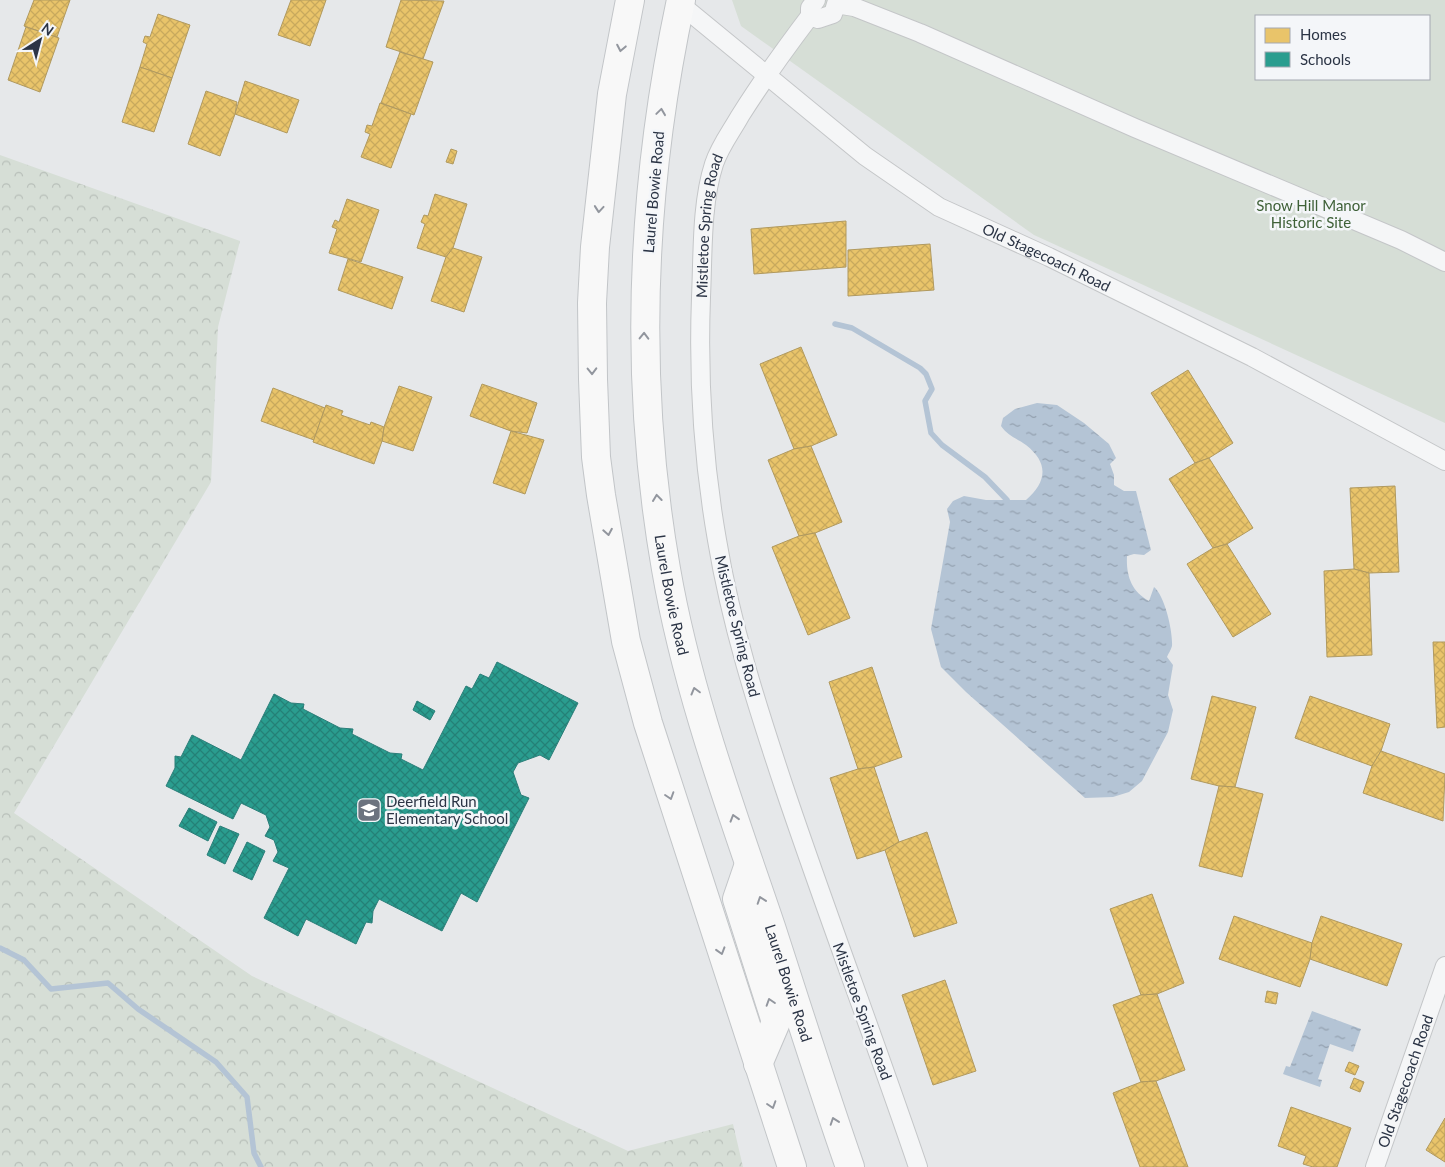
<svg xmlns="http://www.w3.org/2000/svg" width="1445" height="1167" viewBox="0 0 1445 1167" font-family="Lato,sans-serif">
  <defs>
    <pattern id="forest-crowns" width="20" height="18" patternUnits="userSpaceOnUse" patternTransform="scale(1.25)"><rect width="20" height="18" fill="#d6ded6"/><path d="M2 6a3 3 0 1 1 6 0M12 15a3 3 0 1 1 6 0" fill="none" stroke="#b8bfb9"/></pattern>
    <pattern id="water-ripples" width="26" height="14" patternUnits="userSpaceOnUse" patternTransform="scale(1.25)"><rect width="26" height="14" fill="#b4c4d5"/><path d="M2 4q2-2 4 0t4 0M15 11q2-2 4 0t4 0" fill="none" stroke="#93a0af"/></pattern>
    <pattern id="homes-cross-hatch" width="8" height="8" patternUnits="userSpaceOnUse" patternTransform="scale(1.25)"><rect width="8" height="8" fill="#e9c46a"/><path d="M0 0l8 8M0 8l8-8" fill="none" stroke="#c8a95d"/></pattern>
    <pattern id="schools-cross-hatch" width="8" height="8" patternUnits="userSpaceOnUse" patternTransform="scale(1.25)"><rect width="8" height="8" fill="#2a9d8f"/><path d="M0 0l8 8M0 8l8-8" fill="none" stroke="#248177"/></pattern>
  </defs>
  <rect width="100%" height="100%" fill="#e6e8ea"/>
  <path fill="url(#forest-crowns)" d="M 0,155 L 240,241 L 218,327 L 211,482 L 14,813 L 252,976 L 628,1151 L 733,1124 L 743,1167 L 0,1167 Z"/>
  <path fill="#d6ded6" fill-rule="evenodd" d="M 732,0 L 1445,0 L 1445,423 L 1034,235 L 741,26 ZM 1256,16 L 1429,16 L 1429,79 L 1256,79 Z"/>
  <g fill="url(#water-ripples)">
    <path d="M 1037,403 L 1057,405 L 1084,423 L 1109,444 L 1116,458 L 1110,464 L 1114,475 L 1114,485 L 1124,491 L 1136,491 L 1151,550 L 1144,555 L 1134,554 L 1127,556 C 1126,575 1131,591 1149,601 L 1154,587 C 1165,596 1173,632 1172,646 C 1171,650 1168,654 1167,657 L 1173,665 L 1168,695 L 1173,710 L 1168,732 L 1142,781 L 1129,792 L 1113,797 L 1085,798 L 966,692 L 941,667 L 931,629 L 950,522 L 947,509 L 953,501 L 964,496 L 986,500 L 1026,500 C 1047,482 1049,463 1026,445 C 1016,438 1008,436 1001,426 L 1003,418 L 1015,409 Z"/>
    <path d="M 1312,1011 L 1361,1029 L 1353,1052 L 1330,1044 L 1318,1079 L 1322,1080 L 1320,1087 L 1283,1074 L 1286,1066 L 1290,1067 Z"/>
  </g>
  <g fill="url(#homes-cross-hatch)" stroke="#b0995f">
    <path d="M 34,0 L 70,0 L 57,37 L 24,26 Z"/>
    <path d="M 291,0 L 326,0 L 310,46 L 278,35 Z"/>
    <path d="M 401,0 L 444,1 L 423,59 L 386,47 Z"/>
    <path d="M 158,14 L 190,25 L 172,78 L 140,67 L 147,44 L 143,42 L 145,36 L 150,37 Z"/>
    <path d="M 26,27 L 59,38 L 40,92 L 8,80 Z"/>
    <path d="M 400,52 L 433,62 L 414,115 L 381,103 Z"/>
    <path d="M 140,67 L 172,78 L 154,132 L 122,122 Z"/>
    <path d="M 245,81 L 299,100 L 287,133 L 235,114 Z"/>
    <path d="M 206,91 L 237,102 L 235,114 L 220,156 L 188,144 Z"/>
    <path d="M 380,103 L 411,114 L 391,168 L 361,157 L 370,134 L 365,132 L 367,125 L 372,126 Z"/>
    <path d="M 451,149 L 457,151 L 453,164 L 446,162 Z"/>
    <path d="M 435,194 L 467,204 L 453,248 L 446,257 L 417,248 L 425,224 L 421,222 L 424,215 L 428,216 Z"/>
    <path d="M 347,199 L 379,210 L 361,262 L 329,253 L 337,229 L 332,227 L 335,220 L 339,222 Z"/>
    <path d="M 846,221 L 846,267 L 754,274 L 751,229 Z"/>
    <path d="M 930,244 L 934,290 L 848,296 L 848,250 Z"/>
    <path d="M 453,248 L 482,257 L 464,312 L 431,301 L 446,257 Z"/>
    <path d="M 348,259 L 403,277 L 392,309 L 338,290 Z"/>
    <path d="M 801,347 L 837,435 L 811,446 L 794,449 L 760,364 Z"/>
    <path d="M 1188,370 L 1233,443 L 1209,458 L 1195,463 L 1151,393 Z"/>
    <path d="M 482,384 L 537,403 L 527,433 L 511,431 L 470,416 Z"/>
    <path d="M 399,386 L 432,397 L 413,451 L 382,441 L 384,427 Z"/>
    <path d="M 273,388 L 325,408 L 314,440 L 261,421 Z"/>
    <path d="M 326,405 L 343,411 L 341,415 L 370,425 L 371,422 L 384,427 L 382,441 L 374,464 L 313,442 Z"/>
    <path d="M 511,431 L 544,440 L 525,494 L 493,483 Z"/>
    <path d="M 811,446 L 842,522 L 815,533 L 799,536 L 768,460 L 794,449 Z"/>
    <path d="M 1209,458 L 1253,528 L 1227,544 L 1213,548 L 1169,479 L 1195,463 Z"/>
    <path d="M 1395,486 L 1399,572 L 1369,573 L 1354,569 L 1350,488 Z"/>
    <path d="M 815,533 L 850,618 L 808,635 L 772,547 L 799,536 Z"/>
    <path d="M 1227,544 L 1271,614 L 1233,637 L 1187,564 L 1213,548 Z"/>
    <path d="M 1354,569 L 1369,573 L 1372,655 L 1327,657 L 1324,571 Z"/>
    <path d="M 1433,642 L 1445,642 L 1445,727 L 1437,728 Z"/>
    <path d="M 872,667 L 902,757 L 874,767 L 858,769 L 829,682 Z"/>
    <path d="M 1212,696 L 1256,707 L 1235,787 L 1219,786 L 1191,779 Z"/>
    <path d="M 1310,696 L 1390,724 L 1381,751 L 1372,766 L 1295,738 Z"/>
    <path d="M 1381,751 L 1445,774 L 1443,821 L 1363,793 L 1372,766 Z"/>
    <path d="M 874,767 L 899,842 L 885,850 L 857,859 L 830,778 L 858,769 Z"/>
    <path d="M 1219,786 L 1235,787 L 1263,794 L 1242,877 L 1199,866 Z"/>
    <path d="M 927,832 L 957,923 L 914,937 L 885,850 L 899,842 Z"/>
    <path d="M 1152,894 L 1184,983 L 1157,994 L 1141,995 L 1110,909 Z"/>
    <path d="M 1234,916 L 1312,943 L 1310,959 L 1300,987 L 1219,959 Z"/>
    <path d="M 1321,916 L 1402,944 L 1387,986 L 1310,959 L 1312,943 Z"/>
    <path d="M 945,980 L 976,1071 L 933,1085 L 902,995 Z"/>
    <path d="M 1267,991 L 1278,993 L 1276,1004 L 1265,1002 Z"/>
    <path d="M 1157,994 L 1185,1070 L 1156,1081 L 1141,1082 L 1113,1005 L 1141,995 Z"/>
    <path d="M 1349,1062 L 1359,1066 L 1355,1075 L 1345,1071 Z"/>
    <path d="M 1354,1078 L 1364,1082 L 1360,1092 L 1350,1088 Z"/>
    <path d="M 1156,1081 L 1169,1115 L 1188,1167 L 1140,1167 L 1113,1093 L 1141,1082 Z"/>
    <path d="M 1291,1107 L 1351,1128 L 1337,1167 L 1313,1167 L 1303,1164 L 1306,1156 L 1278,1146 Z"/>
    <path d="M 1445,1118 L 1445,1162 L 1426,1150 Z"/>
  </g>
  <g fill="url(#schools-cross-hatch)" stroke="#2a7e79">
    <path d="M 497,662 L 578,703 L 549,760 L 540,755 L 518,763 L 513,772 L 521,795 L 529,798 L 477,902 L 461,893 L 442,931 L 379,899 L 373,911 L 372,923 L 366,922 L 356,944 L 306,919 L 298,936 L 264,918 L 289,868 L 273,861 L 278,852 L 274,840 L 265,836 L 270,827 L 266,815 L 241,803 L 233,819 L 166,786 L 175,768 L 175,756 L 181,757 L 192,735 L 241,760 L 274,694 L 291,703 L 304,704 L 303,709 L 340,728 L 353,729 L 352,734 L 390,753 L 402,754 L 401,759 L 423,770 L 466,686 L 472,689 L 480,674 L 489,678 Z"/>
    <path d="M 417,701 L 435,711 L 430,720 L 413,710 Z"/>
    <path d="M 189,808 L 217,822 L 208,841 L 179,826 Z"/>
    <path d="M 220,826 L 239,834 L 225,864 L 207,855 Z"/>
    <path d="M 247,842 L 265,851 L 252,880 L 233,871 Z"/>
  </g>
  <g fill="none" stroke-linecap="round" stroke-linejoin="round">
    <g stroke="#b4c4d5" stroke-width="5.5">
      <path d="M 835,324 L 852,328 L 920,368 L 926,374 L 932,389 L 925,401 L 931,433 L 942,445 L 985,477 L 1007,500"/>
      <path d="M 0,948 L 24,960 L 51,989 L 108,983 L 138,1009 L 216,1062 L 247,1097 L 254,1153 L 261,1167"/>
    </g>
    <g stroke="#c4c6c8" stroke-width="20">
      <g id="street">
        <path id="s1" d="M 680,4 L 865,156 L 939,207 L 1049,257 L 1252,357 L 1445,461"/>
        <path d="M 810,16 L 810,8 L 816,0"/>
        <path id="s2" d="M 918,1167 C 875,1040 827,915 784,787 C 757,706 731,625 717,540 C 703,460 698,378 701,297 C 703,255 701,204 714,164 C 720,146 731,132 740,116 C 762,81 785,49 810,16 L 818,19 L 833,14 L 836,4 L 854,7 L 920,33 L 1135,128 L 1401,240 L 1445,262"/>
        <path id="s3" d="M 1375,1167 L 1445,966"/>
      </g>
    </g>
    <g stroke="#c2c5c8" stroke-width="30">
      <g id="primary">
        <path d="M 630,0 L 612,94 L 595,247 L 592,303 L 593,379 L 596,457 L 601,495 L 626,641 L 648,723 L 792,1167"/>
        <path id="s4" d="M 681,0 C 641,187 633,380 666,569 C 687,691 731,809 771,927 C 797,1007 822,1087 850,1167"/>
        <path d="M 749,864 L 737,899 L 776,1022 L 758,1064"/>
      </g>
    </g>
    <use href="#street" stroke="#f5f6f7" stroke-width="18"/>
    <use href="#primary" stroke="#f8f8f8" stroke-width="28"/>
  </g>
  <defs><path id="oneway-chevron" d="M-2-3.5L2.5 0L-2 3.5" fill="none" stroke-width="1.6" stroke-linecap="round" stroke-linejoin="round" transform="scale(1.25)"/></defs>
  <g stroke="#92969e">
    <use href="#oneway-chevron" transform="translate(621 48) rotate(101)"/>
    <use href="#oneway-chevron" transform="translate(661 112) rotate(-82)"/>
    <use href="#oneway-chevron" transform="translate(599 209) rotate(95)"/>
    <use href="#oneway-chevron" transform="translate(644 336) rotate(-89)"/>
    <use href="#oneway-chevron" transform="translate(592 371) rotate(89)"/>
    <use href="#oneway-chevron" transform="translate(657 498) rotate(-97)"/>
    <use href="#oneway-chevron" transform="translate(608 532) rotate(80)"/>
    <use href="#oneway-chevron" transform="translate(695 691) rotate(-105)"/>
    <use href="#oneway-chevron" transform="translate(670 796) rotate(72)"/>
    <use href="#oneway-chevron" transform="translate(734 818) rotate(-107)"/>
    <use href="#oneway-chevron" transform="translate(761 900) rotate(-109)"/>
    <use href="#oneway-chevron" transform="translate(721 951) rotate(73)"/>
    <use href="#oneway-chevron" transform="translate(770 1002) rotate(-108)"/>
    <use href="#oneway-chevron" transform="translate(772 1105) rotate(72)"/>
    <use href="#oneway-chevron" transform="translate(834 1121) rotate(-109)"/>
  </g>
  <defs>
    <g id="school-square" transform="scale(1.25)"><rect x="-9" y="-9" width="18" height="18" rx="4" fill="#6c737f" stroke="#f4f6f9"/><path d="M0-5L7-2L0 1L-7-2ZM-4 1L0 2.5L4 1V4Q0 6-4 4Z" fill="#fff"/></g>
  </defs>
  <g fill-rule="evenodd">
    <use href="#school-square" x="369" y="810"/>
  </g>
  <g text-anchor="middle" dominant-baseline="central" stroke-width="5" stroke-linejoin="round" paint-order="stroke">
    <g font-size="15" fill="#2b3445" stroke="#f4f6f9">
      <text transform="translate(653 192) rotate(-85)">Laurel Bowie Road</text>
      <text stroke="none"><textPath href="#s2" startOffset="975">Mistletoe Spring Road</textPath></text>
      <text stroke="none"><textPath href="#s1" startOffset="448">Old Stagecoach Road</textPath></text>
      <text stroke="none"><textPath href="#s4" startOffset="599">Laurel Bowie Road</textPath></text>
      <text transform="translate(738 626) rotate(76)">Mistletoe Spring Road</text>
      <text stroke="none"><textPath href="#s4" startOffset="1005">Laurel Bowie Road</textPath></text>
      <text transform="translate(863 1011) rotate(70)">Mistletoe Spring Road</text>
      <text stroke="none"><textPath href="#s3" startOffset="91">Old Stagecoach Road</textPath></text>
    </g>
    <g font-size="15" fill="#3f6138" stroke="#f4f6f9">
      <text x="1311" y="205">Snow Hill Manor<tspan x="1311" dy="17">Historic Site</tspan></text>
    </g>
    <g font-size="15" fill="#2b3445" stroke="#f4f6f9" text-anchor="start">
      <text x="386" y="801">Deerfield Run<tspan x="386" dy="17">Elementary School</tspan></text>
    </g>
  </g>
  <rect x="1255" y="15" width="175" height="65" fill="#f4f6f9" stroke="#a4a8b1"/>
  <rect x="1265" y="28" width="25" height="15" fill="#e9c46a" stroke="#a4a8b1"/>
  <text x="1300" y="40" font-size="15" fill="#2b3445">Homes</text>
  <rect x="1265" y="52" width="25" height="15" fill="#2a9d8f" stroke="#a4a8b1"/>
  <text x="1300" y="65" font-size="15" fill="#2b3445">Schools</text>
  <g transform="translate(40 40) rotate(36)" stroke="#f4f6f9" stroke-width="4" paint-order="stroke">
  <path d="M0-4L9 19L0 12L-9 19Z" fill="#2b3445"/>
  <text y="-8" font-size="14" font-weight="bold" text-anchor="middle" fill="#2b3445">N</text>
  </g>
</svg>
